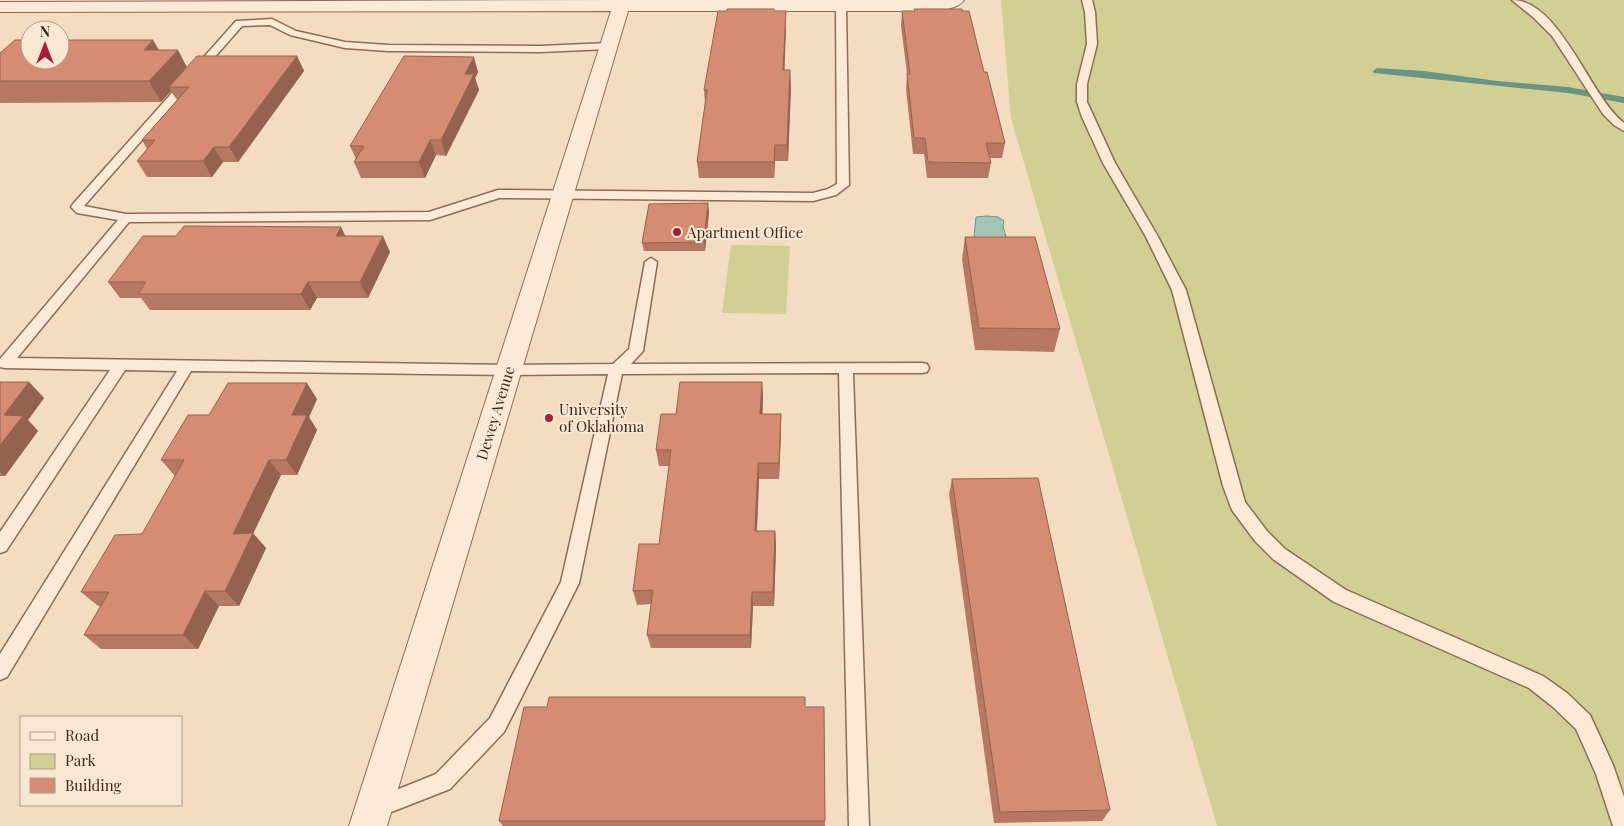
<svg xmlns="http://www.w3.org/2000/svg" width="1624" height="826" viewBox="0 0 1624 826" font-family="'Playfair Display',serif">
  <rect width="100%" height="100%" fill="#f3dcc1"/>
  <g fill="#d2cf94">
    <path d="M 1001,0 L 1624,0 L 1624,826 L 1217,826 L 1011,118 Z"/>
    <path d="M 731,245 L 790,246 L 786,314 L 722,313 Z"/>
  </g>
  <path fill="#a4c5b6" stroke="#6a9483" d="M 987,216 L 998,217 L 1004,221 L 1003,226 L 1007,240 L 981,247 L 974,236 L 976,217 Z"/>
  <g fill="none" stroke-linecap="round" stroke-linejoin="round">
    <path fill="#6a9483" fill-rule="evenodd" d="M 1377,68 L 1424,71 L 1497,81 L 1568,87 L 1624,97 L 1624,103 L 1568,93 L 1374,73 L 1373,71 Z"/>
    <g stroke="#8f6b56" stroke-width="3">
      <g id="lane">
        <path d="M 1082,0 L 1092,0 L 1095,12 L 1097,44 L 1087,84 L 1087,102 L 1115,163 L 1157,235 L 1186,290 L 1245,502 L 1267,531 L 1285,549 L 1346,590 L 1543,676 L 1567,693 L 1590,715 L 1613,765 L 1624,797 L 1624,826 L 1613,826 L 1596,774 L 1576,729 L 1553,707 L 1529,688 L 1334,602 L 1273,559 L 1255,541 L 1232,510 L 1223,486 L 1172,290 L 1145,235 L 1103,163 L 1082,117 L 1077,102 L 1077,84 L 1087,44 L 1085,12 Z"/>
        <path d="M 1512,0 C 1560,0 1590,97 1624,123 L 1624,131 L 1614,125 L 1603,114 L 1552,36 L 1534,18 Z"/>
        <path d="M 841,3 L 846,6 L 849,185 L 836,195 L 813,201 L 499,198 L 430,220 L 129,222 L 17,358 L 509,365 L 613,364 L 629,349 L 645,262 L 651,258 L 657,262 L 643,351 L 631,364 L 922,363 L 927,364 L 929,368 L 927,372 L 922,373 L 853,373 L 869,826 L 849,826 L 839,373 L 622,374 L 579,583 L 504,732 L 450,789 L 376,818 L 369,815 L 366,808 L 369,801 L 436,774 L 490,718 L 561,582 L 608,374 L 509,375 L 191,371 L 7,677 L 0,680 L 0,654 L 177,371 L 125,370 L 6,551 L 0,553 L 0,532 L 110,370 L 5,368 L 0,367 L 0,359 L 118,220 L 77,213 L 71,207 L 73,204 L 236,21 L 272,19 L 296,31 L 345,42 L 388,45 L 540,46 L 609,43 L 614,46 L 609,49 L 540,52 L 388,51 L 345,48 L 290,35 L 270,25 L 242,26 L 84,206 L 126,214 L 429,212 L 498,190 L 813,193 L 828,189 L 837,184 L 836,6 Z"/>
      </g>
    </g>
    <g stroke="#8f6b56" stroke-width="2">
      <path id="street" d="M 615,0 L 964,0 C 957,10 939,10 928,11 L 628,11 L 387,826 L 349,826 L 611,11 L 0,12 L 0,2 Z"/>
    </g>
    <use href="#lane" fill="#fcead6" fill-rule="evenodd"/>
    <use href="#street" fill="#fcead6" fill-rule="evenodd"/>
  </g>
  <g fill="#b77863">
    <path d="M 914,9 L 984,72 L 1005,143 L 1002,158 L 990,158 L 991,163 L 988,178 L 927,178 L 924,154 L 913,154 L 906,89 L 907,74 L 901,26 L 902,11 L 914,11 Z"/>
    <path d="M 774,11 L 786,26 L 784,70 L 791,86 L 788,161 L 775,161 L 774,178 L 699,178 L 697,162 L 705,103 L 704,90 Z"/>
    <path d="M 153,40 L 159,50 L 187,67 L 297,56 L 304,71 L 238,162 L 223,162 L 212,177 L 147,177 L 137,161 L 147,149 L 142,140 L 177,100 L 171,91 L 161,102 L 0,103 L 0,53 Z"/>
    <path d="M 478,72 L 475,78 L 479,90 L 446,156 L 436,155 L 425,178 L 361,178 L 354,162 L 356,159 L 350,146 Z"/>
    <path d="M 709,212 L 705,251 L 644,251 L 642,243 Z"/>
    <path d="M 346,236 L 390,252 L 368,298 L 317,298 L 310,310 L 150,310 L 141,298 L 120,298 L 108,282 Z"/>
    <path d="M 965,237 L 1060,329 L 1054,352 L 975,350 L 962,259 Z"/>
    <path d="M 0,382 L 29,382 L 44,398 L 28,420 L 38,431 L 5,476 L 0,476 Z"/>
    <path d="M 762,382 L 763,398 L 762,414 L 781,414 L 781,430 L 779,479 L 759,479 L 757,531 L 775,531 L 776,546 L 774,606 L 753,606 L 751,648 L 651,648 L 647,635 L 651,604 L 637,605 L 633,591 L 659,544 L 669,466 L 659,466 L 656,450 L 676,414 Z"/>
    <path d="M 317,399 L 309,417 L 317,430 L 297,475 L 281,475 L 253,533 L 266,548 L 239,606 L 219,606 L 198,649 L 101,649 L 84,635 L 100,606 L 98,606 L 81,592 L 142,534 L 175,476 L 161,460 L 209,415 Z"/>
    <path d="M 952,479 L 1110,810 L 1102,821 L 994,823 L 949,494 Z"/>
    <path d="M 805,707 L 824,707 L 825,826 L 503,826 L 499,821 Z"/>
  </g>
  <g fill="#956250">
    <path d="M 786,11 L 786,26 L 784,86 L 783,70 Z"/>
    <path d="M 153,40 L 165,61 L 144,50 Z"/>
    <path d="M 178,50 L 189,71 L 169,87 L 171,91 L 161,102 L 149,81 Z"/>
    <path d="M 297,56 L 304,71 L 238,162 L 229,147 Z"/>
    <path d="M 474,57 L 478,72 L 475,78 L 479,90 L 446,156 L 441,140 L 465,74 Z"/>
    <path d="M 790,70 L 791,86 L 788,161 L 787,145 Z"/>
    <path d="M 430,140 L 436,155 L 425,178 L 419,162 Z"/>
    <path d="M 775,145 L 775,161 L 774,178 L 774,162 Z"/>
    <path d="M 214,147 L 223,162 L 212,177 L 203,161 Z"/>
    <path d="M 708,203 L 709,212 L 705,251 L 704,242 Z"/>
    <path d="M 341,227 L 349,243 L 336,236 Z"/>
    <path d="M 383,236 L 390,252 L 368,298 L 360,282 Z"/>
    <path d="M 308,282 L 317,298 L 310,310 L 301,294 Z"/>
    <path d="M 29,382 L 44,398 L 28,420 L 38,431 L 5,476 L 0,472 L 0,445 L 4,415 Z"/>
    <path d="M 762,382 L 763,398 L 762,430 L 760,414 Z"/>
    <path d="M 307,383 L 317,399 L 309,417 L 317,430 L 297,475 L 286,460 L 292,415 Z"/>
    <path d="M 781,414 L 781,430 L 779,479 L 779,463 Z"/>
    <path d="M 269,460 L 281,475 L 246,549 L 233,534 Z"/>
    <path d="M 758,463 L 759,479 L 756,546 L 755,531 Z"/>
    <path d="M 775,531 L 776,546 L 774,606 L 773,592 Z"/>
    <path d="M 253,533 L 266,548 L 239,606 L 225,591 Z"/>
    <path d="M 205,591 L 219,606 L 198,649 L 183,635 Z"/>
    <path d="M 752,592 L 753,606 L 751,648 L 750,635 Z"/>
  </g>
  <g fill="#d58c73" stroke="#956250">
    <path d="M 727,9 L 774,9 L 774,11 L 786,11 L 783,70 L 790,70 L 787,145 L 775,145 L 774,162 L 697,162 L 707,90 L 704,90 L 718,11 L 727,11 Z"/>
    <path d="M 914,9 L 962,9 L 962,11 L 969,11 L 984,72 L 987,72 L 1005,143 L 986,143 L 991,163 L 928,162 L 925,138 L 914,138 L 907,74 L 910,74 L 902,11 L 915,11 Z"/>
    <path d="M 15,40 L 30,40 L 30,60 L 60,60 L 60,40 L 153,40 L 144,50 L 178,50 L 149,81 L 0,81 L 0,53 Z"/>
    <path d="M 197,56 L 297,56 L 229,147 L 214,147 L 203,161 L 137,161 L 155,140 L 142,140 L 189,87 L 169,87 Z"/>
    <path d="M 404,56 L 474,57 L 465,74 L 474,74 L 441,140 L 430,140 L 419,162 L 354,162 L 364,146 L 350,146 Z"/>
    <path d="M 708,203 L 704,242 L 642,243 L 649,204 Z"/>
    <path d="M 184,226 L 341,227 L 336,236 L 383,236 L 360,282 L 308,282 L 301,294 L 138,294 L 146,282 L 108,282 L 143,236 L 176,236 Z"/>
    <path d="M 965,237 L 1035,237 L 1060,329 L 979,328 Z"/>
    <path d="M 0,382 L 29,382 L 4,415 L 23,416 L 0,445 Z"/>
    <path d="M 680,382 L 762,382 L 760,414 L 781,414 L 779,463 L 758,463 L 755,531 L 775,531 L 773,592 L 752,592 L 750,635 L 647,635 L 653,590 L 633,591 L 639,544 L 659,544 L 671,450 L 656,450 L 661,414 L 676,414 Z"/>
    <path d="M 228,383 L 307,383 L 292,415 L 307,415 L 286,460 L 269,460 L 233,534 L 253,533 L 225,591 L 205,591 L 183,635 L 84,635 L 109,592 L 81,592 L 115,535 L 142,534 L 184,460 L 161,460 L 188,415 L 209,415 Z"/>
    <path d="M 1038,478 L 1110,810 L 1000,812 L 952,479 Z"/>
    <path d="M 549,697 L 805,697 L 805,707 L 824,707 L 825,821 L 499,821 L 524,707 L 547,707 Z"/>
  </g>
  <g fill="#a42036" stroke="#f9e7d2" stroke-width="2">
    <circle cx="677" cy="232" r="5"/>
    <circle cx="549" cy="418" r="5"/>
  </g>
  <g text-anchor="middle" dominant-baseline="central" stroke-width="4" stroke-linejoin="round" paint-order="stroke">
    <g font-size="15" fill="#3d271c" stroke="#f9e7d2" text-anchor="start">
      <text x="687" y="232">Apartment Office</text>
      <text x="559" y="409">University<tspan x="559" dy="17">of Oklahoma</tspan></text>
    </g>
    <g font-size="15" fill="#3d271c" stroke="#f9e7d2">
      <text transform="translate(495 413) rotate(-73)">Dewey Avenue</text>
    </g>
  </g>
  <rect x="20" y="716" width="162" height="90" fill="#f9e7d2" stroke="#ae9a89"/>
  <rect x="30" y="732" width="25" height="8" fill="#fcead6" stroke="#ae9a89"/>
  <text x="65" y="741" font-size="15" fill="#3d271c">Road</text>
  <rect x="30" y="754" width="25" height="15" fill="#d2cf94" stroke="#ae9a89"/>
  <text x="65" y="766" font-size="15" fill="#3d271c">Park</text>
  <rect x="30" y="778" width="25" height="15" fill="#d58c73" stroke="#ae9a89"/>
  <text x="65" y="791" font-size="15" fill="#3d271c">Building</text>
  <g transform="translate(45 45)"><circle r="24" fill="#f9e7d2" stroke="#ae9a89"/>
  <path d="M0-4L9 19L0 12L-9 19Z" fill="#a42036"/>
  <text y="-8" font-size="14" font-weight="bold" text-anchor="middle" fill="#3d271c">N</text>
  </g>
</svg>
